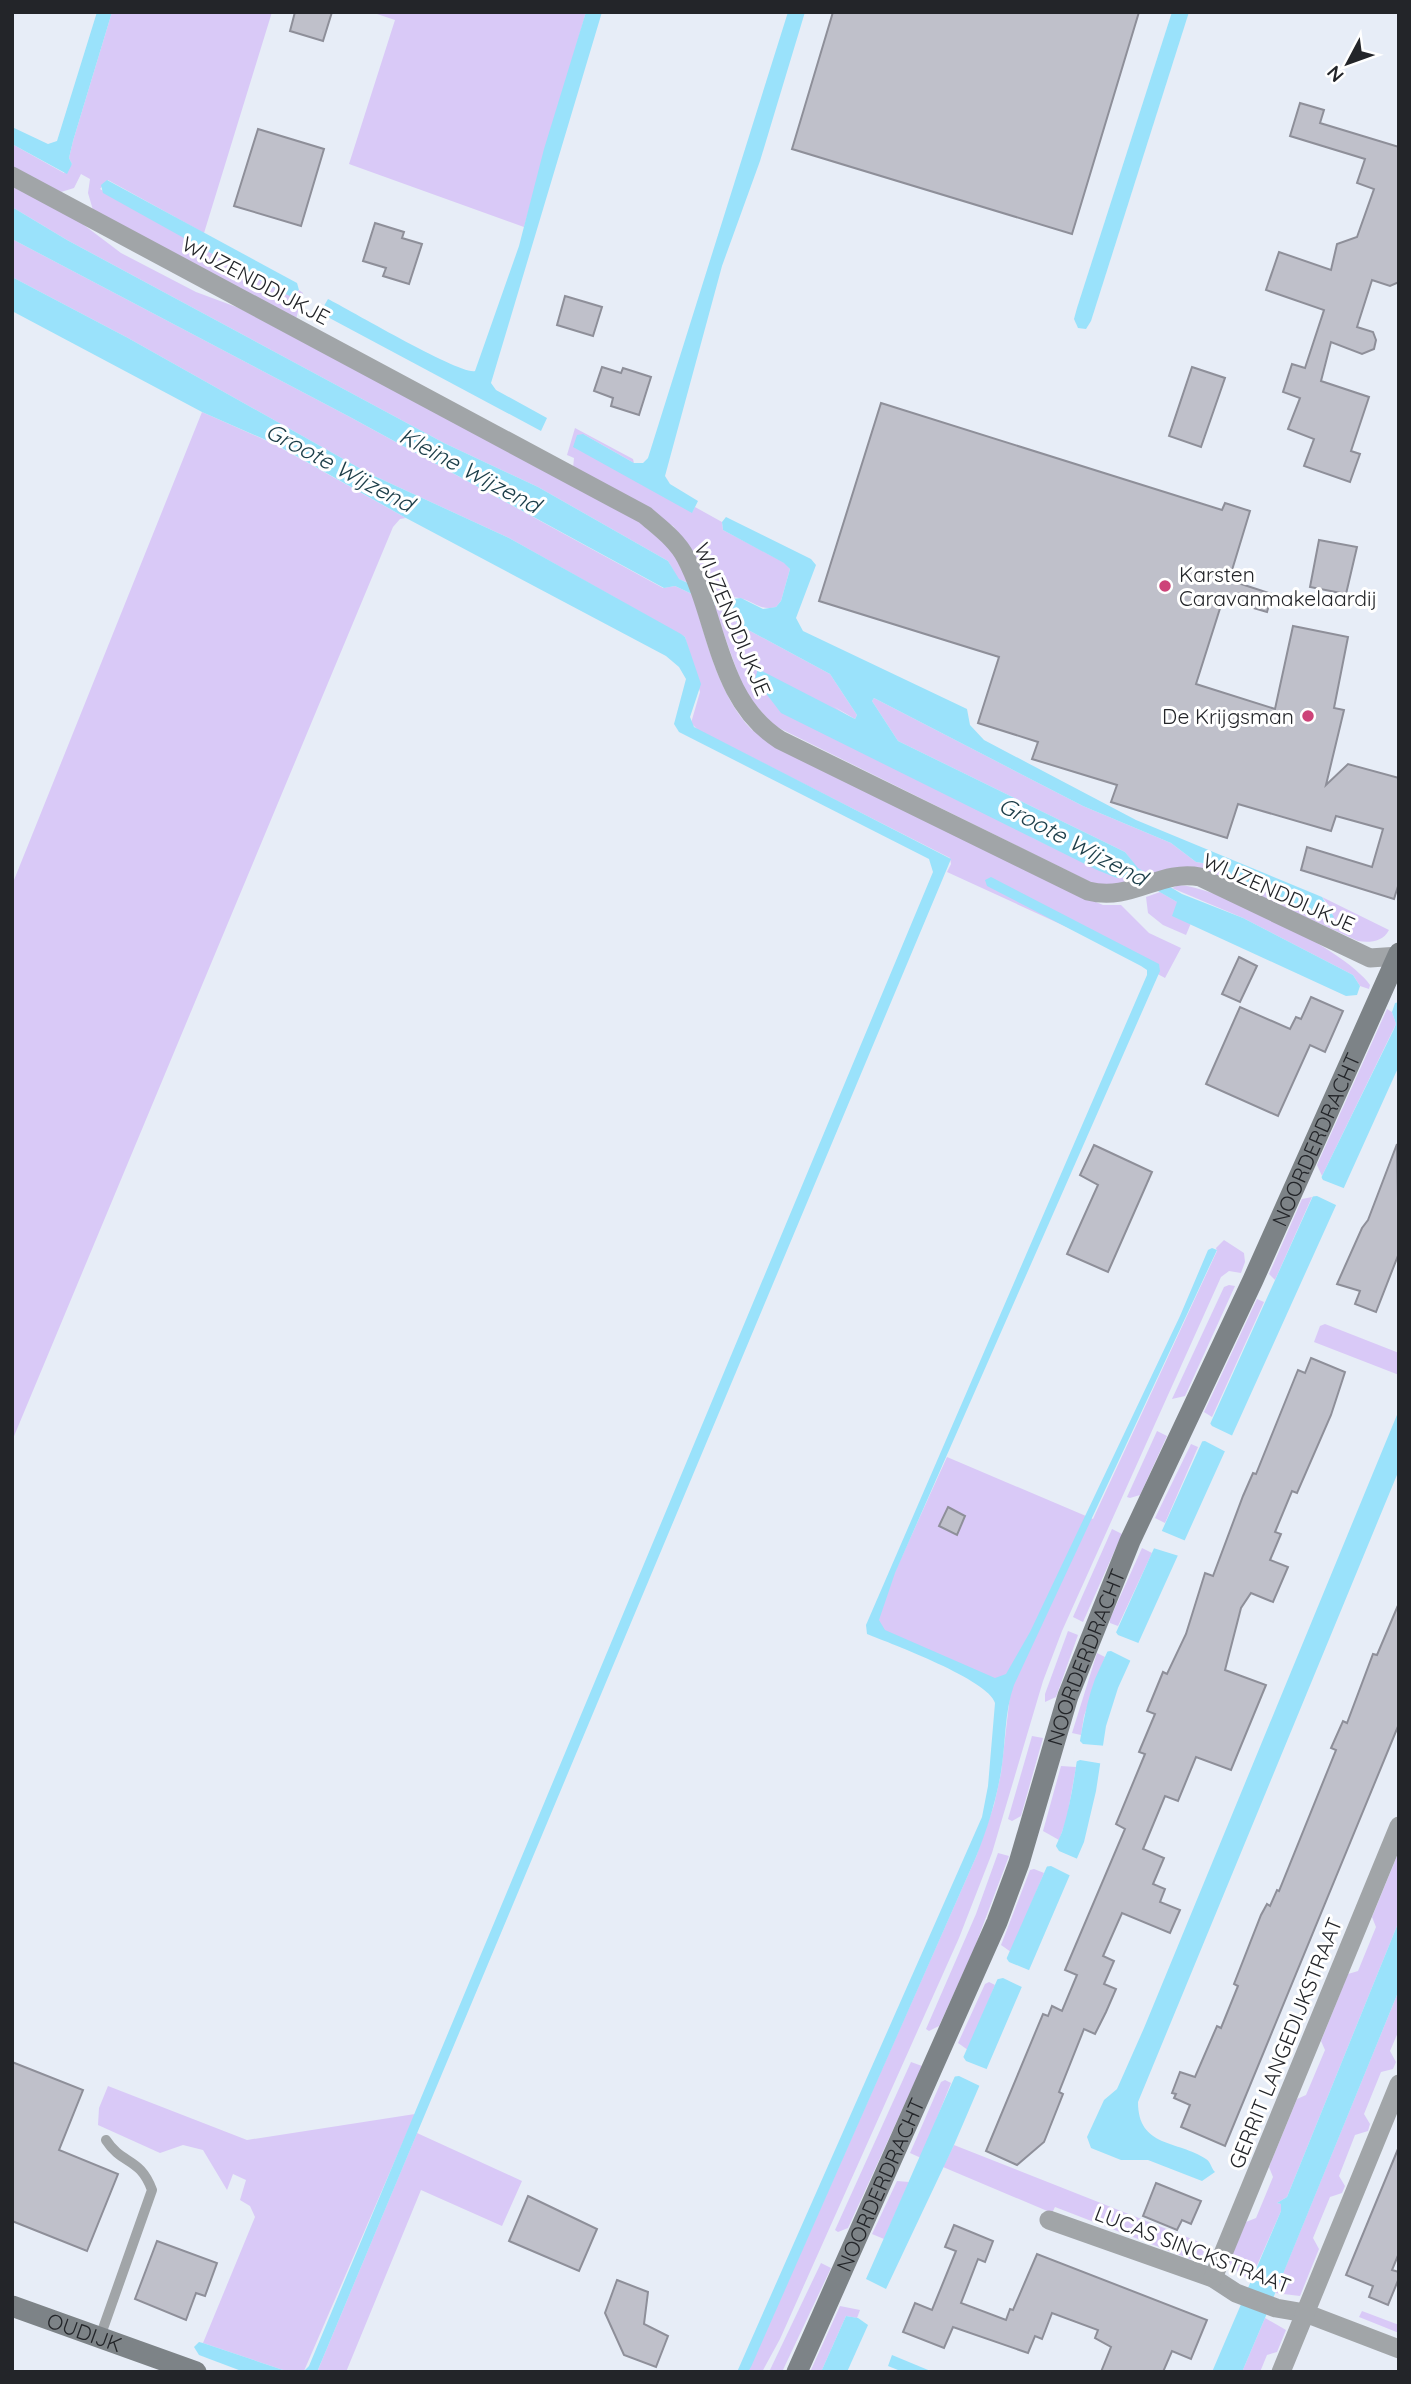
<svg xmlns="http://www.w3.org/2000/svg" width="1411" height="2384" viewBox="0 0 1411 2384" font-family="Quicksand,sans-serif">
  <rect width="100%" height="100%" fill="#e7edf7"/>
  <g fill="#d9c9f7">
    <path d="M 112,12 L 272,12 L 204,233 L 108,180 L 100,189 L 293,295 L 299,290 L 303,293 L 296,319 L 93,210 L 88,193 L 90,179 L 81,174 L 74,188 L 61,192 L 12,167 L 12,144 L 64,173 L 72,164 L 69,158 L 73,141 Z"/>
    <path d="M 371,12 L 586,12 L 524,227 L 349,164 L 395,20 Z"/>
    <path d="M 12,182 L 76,219 L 121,253 L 196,292 L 239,308 L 635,518 L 673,551 L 689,583 L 678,579 L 668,561 L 538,487 L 444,443 L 67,240 L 12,207 Z"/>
    <path d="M 12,239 L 350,417 L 663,588 L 675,586 L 692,594 C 707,640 718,695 752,730 L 1062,888 L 1103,905 L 1121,905 L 1149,933 L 1181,948 L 1165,978 L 1095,940 L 947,872 L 951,864 L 950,858 L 698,730 L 691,723 L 700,692 L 685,637 L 509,538 L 370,474 L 128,338 L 12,277 Z"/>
    <path d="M 202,412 L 274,444 L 406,518 L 400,519 L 393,527 L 12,1441 L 12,885 Z"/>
    <path d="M 575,428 L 633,459 L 634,463 L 583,434 L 692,512 L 695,507 L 722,522 L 723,530 L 785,563 L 790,569 L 781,601 L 776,607 C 762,611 756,603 743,599 C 731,595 726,600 710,593 L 695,554 L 673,526 L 573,468 L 574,458 L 567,455 Z"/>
    <path d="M 713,604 L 741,626 L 830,674 L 857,715 L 855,719 L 833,706 L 1033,838 L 1117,878 L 1132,876 L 1139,880 L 1113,886 L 1094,884 L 773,725 L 745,693 Z"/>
    <path d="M 874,698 L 1083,806 L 1171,843 L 1196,862 L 1209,864 L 1251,886 L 1333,920 L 1332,909 L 1322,897 L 1389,930 C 1383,942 1369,943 1358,941 L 1215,876 L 1152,876 L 1137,868 L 1125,852 L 898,741 L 872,701 Z"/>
    <path d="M 1179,885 C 1221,888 1347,951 1370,985 L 1369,989 L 1360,986 L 1353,975 L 1243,918 L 1172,888 Z"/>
    <path d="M 1160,892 L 1177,902 L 1181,918 L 1191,923 L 1186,935 L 1163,925 L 1148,913 L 1146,897 Z"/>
    <path d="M 1387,1009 L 1392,1012 L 1396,1024 L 1322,1176 L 1317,1165 Z"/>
    <path d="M 1312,1197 L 1275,1280 L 1269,1274 L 1302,1199 Z"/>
    <path d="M 1224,1240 L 1244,1253 L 1245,1262 L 1241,1273 L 1229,1271 L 1221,1277 L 1062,1631 L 1043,1681 L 992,1853 L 959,1938 L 780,2339 L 762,2372 L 748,2372 L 976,1857 L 994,1805 L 1001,1773 L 1010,1695 L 870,1627 L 947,1457 L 1093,1519 L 1217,1251 L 1216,1248 Z"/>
    <path d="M 1229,1285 L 1235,1286 L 1185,1396 L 1172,1399 L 1224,1287 Z"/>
    <path d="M 1257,1299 L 1264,1302 L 1212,1417 L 1204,1412 Z"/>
    <path d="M 1325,1324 L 1399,1353 L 1399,1375 L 1314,1342 L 1320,1326 Z"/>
    <path d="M 1157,1431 L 1167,1436 L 1140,1495 L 1130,1498 L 1127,1497 Z"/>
    <path d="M 1191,1444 L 1198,1447 L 1165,1523 L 1155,1518 Z"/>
    <path d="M 1112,1529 L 1122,1534 L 1083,1622 L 1073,1617 Z"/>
    <path d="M 1142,1548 L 1152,1553 L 1118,1626 L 1110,1623 L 1110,1619 Z"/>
    <path d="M 1068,1631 L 1078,1635 L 1056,1697 L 1045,1702 L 1045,1694 Z"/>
    <path d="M 1097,1653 L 1105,1657 L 1084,1716 L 1081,1735 L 1072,1733 Z"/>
    <path d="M 1032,1736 L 1043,1738 L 1021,1816 L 1012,1821 L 1008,1819 Z"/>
    <path d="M 1061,1766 L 1076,1767 L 1067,1818 L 1059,1840 L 1043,1831 Z"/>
    <path d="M 1399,1851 L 1399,1921 L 1287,2197 L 1277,2203 L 1281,2204 L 1281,2211 L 1251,2279 L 1241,2275 L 1229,2263 L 1246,2222 L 1256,2218 L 1273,2177 L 1269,2167 L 1297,2099 L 1306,2095 L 1325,2050 L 1321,2041 L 1348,1974 L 1358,1971 L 1376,1927 L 1372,1917 Z"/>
    <path d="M 998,1853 L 1009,1856 L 974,1949 L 939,2026 L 929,2031 L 926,2029 L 976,1914 Z"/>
    <path d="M 1034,1869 L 1044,1873 L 1011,1952 L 1001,1945 L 1030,1870 Z"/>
    <path d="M 989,1982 L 995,1985 L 968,2050 L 958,2043 L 985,1984 Z"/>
    <path d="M 1399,1990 L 1399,2030 L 1390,2051 L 1396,2062 L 1393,2069 L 1381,2072 L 1364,2114 L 1370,2124 L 1368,2131 L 1355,2135 L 1339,2176 L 1345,2186 L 1342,2193 L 1330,2197 L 1313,2238 L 1319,2249 L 1300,2296 L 1275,2293 Z"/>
    <path d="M 911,2062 L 922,2066 L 848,2228 L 838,2232 L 835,2230 Z"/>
    <path d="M 945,2080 L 951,2083 L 921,2158 L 910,2153 L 941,2082 Z"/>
    <path d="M 108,2086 L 247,2140 L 415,2114 L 304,2371 L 289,2372 L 203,2343 L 255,2217 L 250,2206 L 240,2200 L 246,2180 L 233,2174 L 227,2190 L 203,2150 L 183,2145 L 160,2153 L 98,2125 L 99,2108 Z"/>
    <path d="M 417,2133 L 522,2181 L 502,2226 L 421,2190 L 346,2372 L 317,2372 Z"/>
    <path d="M 954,2145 L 1207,2245 L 1201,2258 L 1190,2259 L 1055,2207 L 1052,2213 L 943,2167 Z"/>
    <path d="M 897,2181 L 909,2182 L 884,2239 L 872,2234 Z"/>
    <path d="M 821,2263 L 831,2268 L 782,2372 L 769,2372 Z"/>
    <path d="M 840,2306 L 860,2310 L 857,2318 L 846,2316 L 821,2372 L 810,2372 Z"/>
    <path d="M 1362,2311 L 1399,2325 L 1399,2333 L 1359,2317 Z"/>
    <path d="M 1265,2318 L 1286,2330 L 1277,2352 L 1267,2355 L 1260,2372 L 1242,2372 Z"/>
  </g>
  <g fill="#9ae2fb">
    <path d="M 97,12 L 112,12 L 73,141 L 69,158 L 72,164 L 67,174 L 12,144 L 12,127 L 48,144 L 57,141 Z"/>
    <path d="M 586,12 L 602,12 L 491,383 L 496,390 L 547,418 L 541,431 L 322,314 L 321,311 L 328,299 C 348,309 462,376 475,371 L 519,246 L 544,149 Z"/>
    <path d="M 788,12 L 805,12 L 760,161 L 722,266 L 665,476 L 670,484 L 698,501 L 692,513 L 573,447 L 577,435 L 583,434 L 634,463 L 643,463 L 648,458 Z"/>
    <path d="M 1172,12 L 1189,12 L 1091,321 L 1086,329 L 1078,328 L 1074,319 L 1077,308 Z"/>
    <path d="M 107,180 L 297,283 L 299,290 L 290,296 L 281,292 L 103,193 L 101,185 Z"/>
    <path d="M 12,207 L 67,240 L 444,443 L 538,487 L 668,561 L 679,579 L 725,600 L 741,598 L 763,609 L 776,607 L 781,601 L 790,569 L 784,563 L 723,530 L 722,522 L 726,517 L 811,559 L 816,565 L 796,618 L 803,631 L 967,709 L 970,725 L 984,740 L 1136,820 L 1322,897 L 1334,917 L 1329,921 L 1209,864 L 1196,862 L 1171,843 L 1083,806 L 874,698 L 872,701 L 898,741 L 1125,852 L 1138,868 L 1182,894 L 1243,918 L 1353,975 L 1360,986 L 1357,995 L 1346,996 L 1172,916 L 1177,902 L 1132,876 L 1117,878 L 1097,870 L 781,713 L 755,679 L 758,669 L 855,719 L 857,715 L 830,674 L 741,626 L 722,608 L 675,586 L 664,588 L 350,417 L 12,239 Z"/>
    <path d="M 12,277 L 128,338 L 370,474 L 509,538 L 681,634 L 685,637 L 701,684 L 690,717 L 694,727 L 951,859 L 317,2372 L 303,2372 L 309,2366 L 933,872 L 929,859 L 679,732 L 674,724 L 686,679 L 679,667 L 666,656 L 406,518 L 275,444 L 202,412 L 12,311 Z"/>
    <path d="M 991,877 L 1159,964 L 1160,971 L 895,1573 L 879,1620 L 885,1630 L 995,1678 L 1006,1674 L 1030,1632 L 1180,1316 L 1208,1250 L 1212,1248 L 1217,1250 L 1014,1685 C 1004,1713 1006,1743 1001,1772 C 996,1801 987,1830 976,1857 L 751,2367 L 748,2372 L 737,2372 L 982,1817 L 988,1786 L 995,1703 C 989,1680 892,1644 867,1634 L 866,1625 L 1147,975 L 1147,970 L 1141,966 L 987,886 L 985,880 Z"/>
    <path d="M 1399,1002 L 1398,1068 L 1118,1688 L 1106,1726 L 1096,1791 L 1084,1842 L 954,2145 L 886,2289 L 866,2279 L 1062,1832 C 1078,1782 1077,1728 1095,1679 L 1322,1176 L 1394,1029 L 1396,1024 L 1392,1012 L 1395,1003 Z"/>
    <path d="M 1399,1410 L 1399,1470 L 1138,2102 C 1138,2148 1178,2140 1206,2159 C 1211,2162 1211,2168 1215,2172 L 1202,2181 L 1148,2160 L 1121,2160 L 1091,2148 L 1087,2137 L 1104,2100 L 1117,2089 L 1144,2028 Z"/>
    <path d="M 1399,1921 L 1399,1990 L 1265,2318 L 1242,2372 L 1212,2372 L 1281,2211 L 1281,2204 L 1277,2203 L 1287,2197 Z"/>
    <path d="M 846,2316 L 858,2318 L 868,2325 L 847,2372 L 821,2372 Z"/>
    <path d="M 199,2342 L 203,2343 L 289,2372 L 244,2372 L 199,2355 L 194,2347 Z"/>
    <path d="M 892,2355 L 933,2372 L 903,2372 L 888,2366 Z"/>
  </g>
  <g fill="#e7edf7">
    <path d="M 1319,1173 L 1323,1180 L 1346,1189 L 1338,1206 L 1317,1196 L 1308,1197 Z"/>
    <path d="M 1207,1419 L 1212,1426 L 1233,1436 L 1226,1452 L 1205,1441 L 1197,1442 Z"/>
    <path d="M 1159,1527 L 1162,1531 L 1186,1541 L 1179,1556 L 1150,1547 Z"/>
    <path d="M 1113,1628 L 1118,1635 L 1141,1644 L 1133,1662 L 1111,1651 L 1103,1652 Z"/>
    <path d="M 1077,1738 L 1083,1744 L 1107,1746 L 1104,1764 L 1080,1760 L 1073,1763 Z"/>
    <path d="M 1054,1843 L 1059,1851 L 1080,1860 L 1073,1877 L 1051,1866 L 1043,1867 Z"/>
    <path d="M 1005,1956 L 1009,1962 L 1031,1971 L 1024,1988 L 1003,1978 L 994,1980 Z"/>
    <path d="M 962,2055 L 966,2061 L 989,2070 L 982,2087 L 959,2076 L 951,2077 Z"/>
  </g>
  <g fill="#bfc0ca" stroke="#8e8f99" stroke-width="2">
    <path d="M 295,12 L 332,12 L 323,41 L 290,31 Z"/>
    <path d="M 833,12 L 1139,12 L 1072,234 L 792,149 Z"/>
    <path d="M 1300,103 L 1324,110 L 1320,123 L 1399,147 L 1399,282 L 1390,286 L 1372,280 L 1357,327 L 1373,332 L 1376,340 L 1374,349 L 1362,354 L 1331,342 L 1321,381 L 1369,397 L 1351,451 L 1360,454 L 1350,482 L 1304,466 L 1314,439 L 1288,429 L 1300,398 L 1283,392 L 1292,364 L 1305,368 L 1324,310 L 1266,290 L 1279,252 L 1331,270 L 1337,244 L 1357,237 L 1374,189 L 1357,183 L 1365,159 L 1290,136 Z"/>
    <path d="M 258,129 L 324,149 L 301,226 L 234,206 Z"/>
    <path d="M 375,223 L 404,232 L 402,238 L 422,244 L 409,284 L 383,276 L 386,268 L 363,261 Z"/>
    <path d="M 565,296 L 602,307 L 593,336 L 557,325 Z"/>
    <path d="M 602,367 L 621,373 L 623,368 L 651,377 L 639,415 L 611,406 L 613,398 L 594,391 Z"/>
    <path d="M 1192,367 L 1225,378 L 1201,447 L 1169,436 Z"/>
    <path d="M 881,403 L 1222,510 L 1225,503 L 1250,511 L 1229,580 L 1272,594 L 1267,612 L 1223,599 L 1196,684 L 1275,709 L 1293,626 L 1348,637 L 1334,708 L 1344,710 L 1326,785 L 1348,764 L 1399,778 L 1399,883 L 1394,899 L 1301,870 L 1307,847 L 1372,867 L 1383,829 L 1336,816 L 1331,831 L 1238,804 L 1227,838 L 1111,802 L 1117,785 L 1032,759 L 1038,742 L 978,723 L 999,657 L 819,601 Z"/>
    <path d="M 1319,540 L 1357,547 L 1346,594 L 1310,587 Z"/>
    <path d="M 1239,957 L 1257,966 L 1240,1002 L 1222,994 Z"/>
    <path d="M 1311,997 L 1343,1011 L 1325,1052 L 1310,1045 L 1278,1116 L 1206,1084 L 1240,1007 L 1290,1029 L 1296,1017 L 1301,1019 Z"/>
    <path d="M 1397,1144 L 1399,1253 L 1376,1312 L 1355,1304 L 1360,1291 L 1337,1284 L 1362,1228 L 1368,1220 Z"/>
    <path d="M 1094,1145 L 1152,1172 L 1108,1272 L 1067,1254 L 1098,1185 L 1080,1175 Z"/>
    <path d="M 1311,1358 L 1345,1372 L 1331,1415 L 1297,1493 L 1292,1491 L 1275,1532 L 1281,1534 L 1270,1560 L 1288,1567 L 1273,1602 L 1251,1593 L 1241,1608 L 1225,1670 L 1266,1685 L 1231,1770 L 1196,1757 L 1178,1801 L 1165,1796 L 1143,1849 L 1164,1858 L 1153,1884 L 1165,1889 L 1160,1902 L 1180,1910 L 1170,1933 L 1122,1913 L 1103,1956 L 1114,1961 L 1104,1984 L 1116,1989 L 1106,2012 L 1095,2034 L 1084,2029 L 1059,2092 L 1063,2094 L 1044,2142 L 1017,2165 L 986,2151 L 1043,2014 L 1048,2016 L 1052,2006 L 1062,2011 L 1077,1975 L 1065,1970 L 1125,1829 L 1116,1824 L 1145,1754 L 1139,1752 L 1155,1714 L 1147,1711 L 1163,1672 L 1167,1674 L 1186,1634 L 1205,1573 L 1213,1576 L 1243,1496 L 1253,1473 L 1256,1474 L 1298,1370 L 1305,1373 Z"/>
    <path d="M 948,1507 L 965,1516 L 957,1535 L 939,1526 Z"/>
    <path d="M 1399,1603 L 1399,1724 L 1225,2146 L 1181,2127 L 1190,2105 L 1174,2098 L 1176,2094 L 1172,2093 L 1180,2072 L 1195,2077 L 1217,2026 L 1221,2028 L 1238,1986 L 1234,1984 L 1261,1915 L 1267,1904 L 1270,1906 L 1277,1890 L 1279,1891 L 1336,1750 L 1331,1748 L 1343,1721 L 1347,1723 L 1373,1654 L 1377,1655 Z"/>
    <path d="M 12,2062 L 83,2090 L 59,2150 L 118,2174 L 87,2251 L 12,2221 Z"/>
    <path d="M 1398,2149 L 1399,2253 L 1392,2270 L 1399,2272 L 1399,2278 L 1388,2305 L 1369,2297 L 1373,2286 L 1346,2275 Z"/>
    <path d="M 1156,2183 L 1201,2201 L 1191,2224 L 1182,2220 L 1177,2230 L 1143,2216 Z"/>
    <path d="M 528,2196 L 597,2229 L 579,2271 L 509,2241 Z"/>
    <path d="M 954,2225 L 993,2241 L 985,2262 L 978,2259 L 961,2303 L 1006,2320 L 1010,2309 L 1013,2310 L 1037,2254 L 1207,2320 L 1191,2359 L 1172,2351 L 1163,2372 L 1101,2372 L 1111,2347 L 1095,2338 L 1098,2330 L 1052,2313 L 1042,2339 L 1035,2336 L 1028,2353 L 953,2327 L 944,2348 L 903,2332 L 915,2303 L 932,2310 L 956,2251 L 945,2247 Z"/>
    <path d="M 157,2241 L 217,2263 L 205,2296 L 196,2293 L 186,2320 L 135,2299 Z"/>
    <path d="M 617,2280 L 648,2292 L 644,2324 L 668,2336 L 656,2367 L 624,2355 L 605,2313 Z"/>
  </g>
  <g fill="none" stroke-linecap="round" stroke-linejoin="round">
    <path stroke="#a1a5a8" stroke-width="10" d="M 100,2337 L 152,2190 C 140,2157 122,2165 106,2140"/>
    <g stroke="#a1a5a8" stroke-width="19">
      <path d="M 12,176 L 645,515 C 660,528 677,540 686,558 C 718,619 717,700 780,740 L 1088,891 C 1132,902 1160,869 1200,877 L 1370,958 L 1399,956"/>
      <path d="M 1049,2220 L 1213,2278 L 1236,2293 L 1276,2308 L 1305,2313 L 1399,2349"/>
      <path d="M 1213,2278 L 1399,1826"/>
      <path d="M 1281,2372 L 1399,2084"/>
    </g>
    <g stroke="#7d8387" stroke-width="21">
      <path id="s1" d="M 12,2306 L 196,2372"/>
      <path id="s2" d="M 797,2372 L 997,1922 L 1019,1863 L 1068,1696 L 1130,1541 L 1253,1280 L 1399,953"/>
    </g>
  </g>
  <g fill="#cd4379" stroke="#fff" stroke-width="2.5">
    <circle cx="1165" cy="586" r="7"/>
    <circle cx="1308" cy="716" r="7"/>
  </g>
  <g text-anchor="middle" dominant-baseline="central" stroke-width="6" stroke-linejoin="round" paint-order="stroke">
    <g font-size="21" fill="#232529" stroke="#fff">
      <text transform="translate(256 280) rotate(28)">WIJZENDDIJKJE</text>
      <text transform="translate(733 619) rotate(67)">WIJZENDDIJKJE</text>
      <text transform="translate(1279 892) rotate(24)">WIJZENDDIJKJE</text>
      <text stroke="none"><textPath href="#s2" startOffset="1339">NOORDERDRACHT</textPath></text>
      <text stroke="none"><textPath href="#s2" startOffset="772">NOORDERDRACHT</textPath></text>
      <text transform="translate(1285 2043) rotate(-68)">GERRIT LANGEDIJKSTRAAT</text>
      <text stroke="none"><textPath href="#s2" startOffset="205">NOORDERDRACHT</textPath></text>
      <text transform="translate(1193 2249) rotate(21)">LUCAS SINCKSTRAAT</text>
      <text stroke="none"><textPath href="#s1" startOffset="77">OUDIJK</textPath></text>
    </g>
    <g font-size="21" fill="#232529" stroke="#fff" text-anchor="start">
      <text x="1179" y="574">Karsten<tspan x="1179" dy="24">Caravanmakelaardij</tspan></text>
      <text x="1294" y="716" text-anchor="end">De Krijgsman</text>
    </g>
    <g font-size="23" font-style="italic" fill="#1c3e49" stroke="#fff">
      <text transform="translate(340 467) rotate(28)">Groote Wijzend</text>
      <text transform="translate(470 470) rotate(28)">Kleine Wijzend</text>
      <text transform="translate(1073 841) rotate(28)">Groote Wijzend</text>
    </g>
  </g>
  <rect width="1411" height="2384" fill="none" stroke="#232529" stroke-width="28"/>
  <g transform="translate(1348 63) rotate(229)" stroke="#ffffff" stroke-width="5" paint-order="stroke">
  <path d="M0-5L12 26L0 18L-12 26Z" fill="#232529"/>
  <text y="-10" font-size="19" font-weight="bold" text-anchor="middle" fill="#232529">N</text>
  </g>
</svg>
